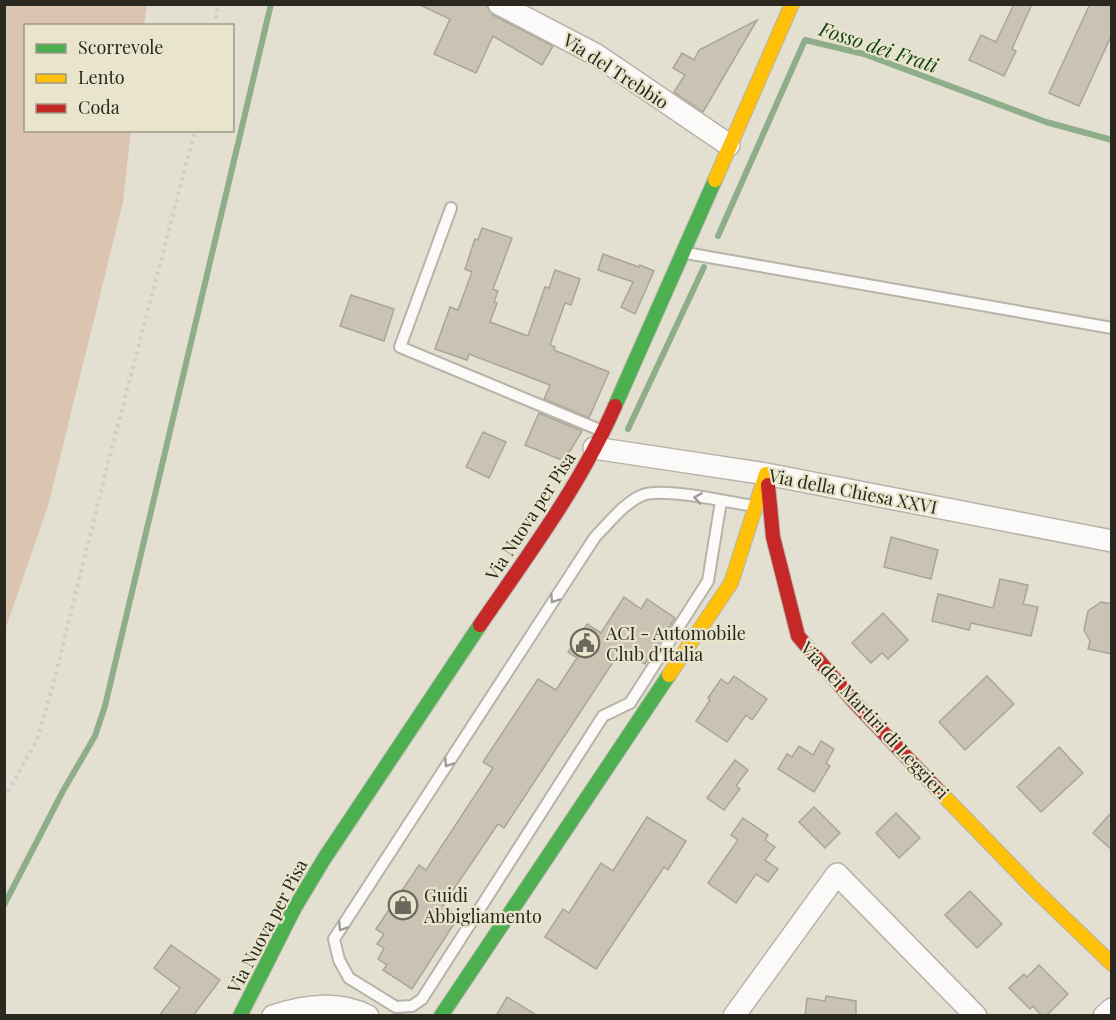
<svg xmlns="http://www.w3.org/2000/svg" width="1116" height="1020" viewBox="0 0 1116 1020" font-family="'Playfair Display',serif">
  <rect width="100%" height="100%" fill="#e3e0d2"/>
  <path fill="#dbc4b0" d="M 5,4 L 147,5 L 144,25 L 26,26 L 26,130 L 131,131 L 123,202 L 48,506 L 5,630 Z"/>
  <g fill="none" stroke-linecap="round" stroke-linejoin="round">
    <g stroke="#8ead89" stroke-width="6">
      <path d="M 718,236 L 805,40 L 864,54 L 1046,122 L 1112,140"/>
      <path d="M 628,429 L 704,267"/>
      <path d="M 4,905 L 63,791 L 95,736 L 105,706 L 271,4"/>
    </g>
  </g>
  <g fill="#cac2b2" stroke="#a8a59a" stroke-width="1.5">
    <path d="M 418,4 L 485,4 L 493,15 L 553,46 L 542,65 L 493,36 L 476,73 L 434,54 L 450,19 Z"/>
    <path d="M 1014,4 L 1032,4 L 1012,49 L 1016,51 L 1004,76 L 969,60 L 981,35 L 996,42 Z"/>
    <path d="M 1090,4 L 1112,4 L 1112,34 L 1079,106 L 1049,93 Z"/>
    <path d="M 757,20 L 703,112 L 674,92 L 685,75 L 673,68 L 682,53 L 694,60 L 699,50 Z"/>
    <path d="M 482,228 L 512,238 L 493,289 L 498,291 L 494,302 L 497,303 L 490,322 L 528,336 L 545,287 L 549,288 L 555,270 L 580,279 L 571,305 L 565,303 L 550,345 L 555,347 L 554,350 L 609,372 L 589,418 L 544,399 L 550,385 L 469,354 L 467,360 L 435,349 L 450,307 L 458,310 L 472,272 L 465,269 L 475,239 L 478,240 Z"/>
    <path d="M 603,254 L 639,267 L 640,265 L 654,271 L 635,314 L 621,307 L 633,282 L 598,270 Z"/>
    <path d="M 351,295 L 394,309 L 384,341 L 340,326 Z"/>
    <path d="M 539,413 L 582,431 L 564,461 L 525,445 Z"/>
    <path d="M 483,432 L 506,442 L 489,478 L 466,467 Z"/>
    <path d="M 891,537 L 938,550 L 931,579 L 884,567 Z"/>
    <path d="M 1000,579 L 1028,585 L 1023,604 L 1038,607 L 1031,636 L 971,623 L 969,630 L 932,621 L 938,594 L 993,608 Z"/>
    <path d="M 624,597 L 641,609 L 647,599 L 675,618 L 645,664 L 621,650 L 504,828 L 498,824 L 443,905 L 459,916 L 412,989 L 383,970 L 387,965 L 378,959 L 384,948 L 377,944 L 384,934 L 376,929 L 419,865 L 426,870 L 493,768 L 483,762 L 538,679 L 556,690 L 577,658 L 568,652 L 587,624 L 601,633 Z"/>
    <path d="M 1101,602 L 1112,604 L 1112,654 L 1088,649 L 1090,641 L 1084,630 L 1088,611 Z"/>
    <path d="M 883,613 L 908,640 L 888,659 L 882,653 L 871,663 L 852,643 Z"/>
    <path d="M 734,676 L 767,699 L 752,720 L 746,715 L 727,742 L 696,721 L 710,700 L 708,698 L 721,679 L 728,684 Z"/>
    <path d="M 987,676 L 1014,704 L 965,750 L 939,722 Z"/>
    <path d="M 821,741 L 834,749 L 826,763 L 830,766 L 814,792 L 778,769 L 787,754 L 792,757 L 799,746 L 813,755 Z"/>
    <path d="M 1059,747 L 1083,773 L 1041,812 L 1017,787 Z"/>
    <path d="M 735,760 L 748,770 L 736,786 L 740,789 L 724,810 L 707,798 Z"/>
    <path d="M 814,807 L 840,833 L 825,848 L 799,822 Z"/>
    <path d="M 1112,812 L 1112,850 L 1093,833 Z"/>
    <path d="M 896,813 L 920,838 L 899,858 L 876,833 Z"/>
    <path d="M 647,817 L 686,841 L 668,870 L 664,867 L 596,969 L 545,937 L 563,909 L 569,913 L 601,863 L 613,871 Z"/>
    <path d="M 743,818 L 768,835 L 765,840 L 775,847 L 765,860 L 778,869 L 768,882 L 756,874 L 736,903 L 708,883 L 738,840 L 731,835 Z"/>
    <path d="M 970,891 L 1002,924 L 977,948 L 945,915 Z"/>
    <path d="M 171,945 L 220,980 L 193,1016 L 159,1016 L 180,988 L 154,968 Z"/>
    <path d="M 1039,965 L 1068,994 L 1046,1016 L 1042,1016 L 1033,1006 L 1030,1009 L 1009,988 L 1024,974 L 1027,977 Z"/>
    <path d="M 826,996 L 856,1001 L 856,1016 L 805,1016 L 807,998 L 825,1001 Z"/>
    <path d="M 507,997 L 538,1016 L 496,1016 Z"/>
  </g>
  <g fill="none" stroke-linecap="round" stroke-linejoin="round">
    <g stroke="#b6b4a9" stroke-width="14">
      <g id="lane">
        <path d="M 451,208 L 400,347 L 600,430"/>
        <path d="M 686,253 L 1112,328"/>
        <path d="M 721,501 L 708,581 L 630,703 L 603,716 L 422,999 L 412,1006 L 396,1007 L 349,978 L 339,960 L 334,939 L 595,537 C 609,523 625,502 643,495 C 662,487 729,502 753,506"/>
      </g>
    </g>
    <g stroke="#b6b4a9" stroke-width="24">
      <g id="street">
        <path d="M 499,4 L 595,54 L 729,145"/>
        <path d="M 594,448 L 766,474 L 1112,541"/>
        <path d="M 273,1016 C 303,1006 338,1000 368,1016"/>
        <path d="M 734,1016 L 837,874 L 976,1016"/>
        <path d="M 1104,1016 L 1112,1009"/>
      </g>
    </g>
    <g stroke="#b6b4a9" stroke-width="16">
      <g id="fast">
        <path d="M 615,406 L 715,180"/>
        <path d="M 240,1016 L 294,909 L 324,859 L 480,625"/>
        <path d="M 441,1016 L 669,675"/>
      </g>
    </g>
    <g stroke="#b6b4a9" stroke-width="16">
      <g id="slow">
        <path d="M 715,180 L 792,4"/>
        <path d="M 669,675 L 731,583 L 766,474"/>
        <path d="M 937,789 L 1032,887 L 1112,964"/>
      </g>
    </g>
    <g stroke="#b6b4a9" stroke-width="16">
      <g id="jam">
        <path d="M 768,485 L 773,537 L 798,636 L 855,703 L 937,789"/>
        <path d="M 480,625 C 528,555 581,484 615,406"/>
      </g>
    </g>
    <g stroke="#cecdca" stroke-width="4" stroke-dasharray="3 4.5" stroke-linecap="butt">
      <path d="M 215,26 L 218,4"/>
      <path d="M 4,798 L 37,740 L 54,681 L 107,467 L 195,130"/>
    </g>
    <use href="#lane" stroke="#fbfaf8" stroke-width="10"/>
    <use href="#street" stroke="#fbfaf8" stroke-width="21"/>
    <use href="#fast" stroke="#4caf50" stroke-width="14"/>
    <use href="#slow" stroke="#ffc107" stroke-width="14"/>
    <use href="#jam" stroke="#c62828" stroke-width="14"/>
  </g>
  <defs><path id="oneway-chevron" d="M-2-3.5L2.5 0L-2 3.5" fill="none" stroke-width="1.6" stroke-linecap="round" stroke-linejoin="round" transform="scale(1.5)"/></defs>
  <g stroke="#9d9c96">
    <use href="#oneway-chevron" transform="translate(698 498) rotate(-171)"/>
    <use href="#oneway-chevron" transform="translate(554 599) rotate(123)"/>
    <use href="#oneway-chevron" transform="translate(448 763) rotate(123)"/>
    <use href="#oneway-chevron" transform="translate(342 927) rotate(123)"/>
  </g>
  <defs>
    <g id="civic-ring" transform="scale(1.5)"><circle r="9.5" fill="#e9e5cc" stroke="#6b685e" stroke-width="1.5"/><path d="M-.6-6.5H3V-4.5H.6V-3L4-1V1h2V6H-6V1h2V-1L-.6-3ZM-1.2 2.5V6h2.4V2.5Z" fill="#6b685e"/></g>
    <g id="shop-ring" transform="scale(1.5)"><circle r="9.5" fill="#e9e5cc" stroke="#6b685e" stroke-width="1.5"/><path d="M-5-2.5h2.3a2.7 3.5 0 0 1 5.4 0H5L5.5 6h-11ZM-1.5-2.5h3a1.5 2.3 0 0 0-3 0Z" fill="#6b685e"/></g>
  </defs>
  <g fill-rule="evenodd">
    <use href="#civic-ring" x="585" y="643"/>
    <use href="#shop-ring" x="403" y="905"/>
  </g>
  <g text-anchor="middle" dominant-baseline="central" stroke-width="4.5" stroke-linejoin="round" paint-order="stroke">
    <g font-size="18" fill="#2a281f" stroke="#e9e5cc">
      <text transform="translate(616 71) rotate(33)">Via del Trebbio</text>
      <text transform="translate(853 491) rotate(11)">Via della Chiesa XXVI</text>
      <text transform="translate(530 516) rotate(-57)">Via Nuova per Pisa</text>
      <text transform="translate(875 720) rotate(47)">Via dei Martiri di Leggieri</text>
      <text transform="translate(267 926) rotate(-62)">Via Nuova per Pisa</text>
    </g>
    <g font-size="18" fill="#2a281f" stroke="#e9e5cc" text-anchor="start">
      <text x="606" y="633">ACI - Automobile<tspan x="606" dy="21">Club d'Italia</tspan></text>
      <text x="424" y="895">Guidi<tspan x="424" dy="21">Abbigliamento</tspan></text>
    </g>
    <g font-size="20" font-style="italic" fill="#0f4115" stroke="#e9e5cc">
      <text transform="translate(879 46) rotate(18)">Fosso dei Frati</text>
    </g>
  </g>
  <rect width="1116" height="1020" fill="none" stroke="#2a281f" stroke-width="12"/>
  <rect x="24" y="24" width="210" height="108" fill="#e9e5cc" stroke="#9d9987" stroke-width="1.5"/>
  <rect x="36" y="44" width="30" height="9" fill="#4caf50" stroke="#9d9987" stroke-width="1.5"/>
  <text x="78" y="54" font-size="18" fill="#2a281f">Scorrevole</text>
  <rect x="36" y="74" width="30" height="9" fill="#ffc107" stroke="#9d9987" stroke-width="1.5"/>
  <text x="78" y="84" font-size="18" fill="#2a281f">Lento</text>
  <rect x="36" y="104" width="30" height="9" fill="#c62828" stroke="#9d9987" stroke-width="1.5"/>
  <text x="78" y="114" font-size="18" fill="#2a281f">Coda</text>
</svg>
